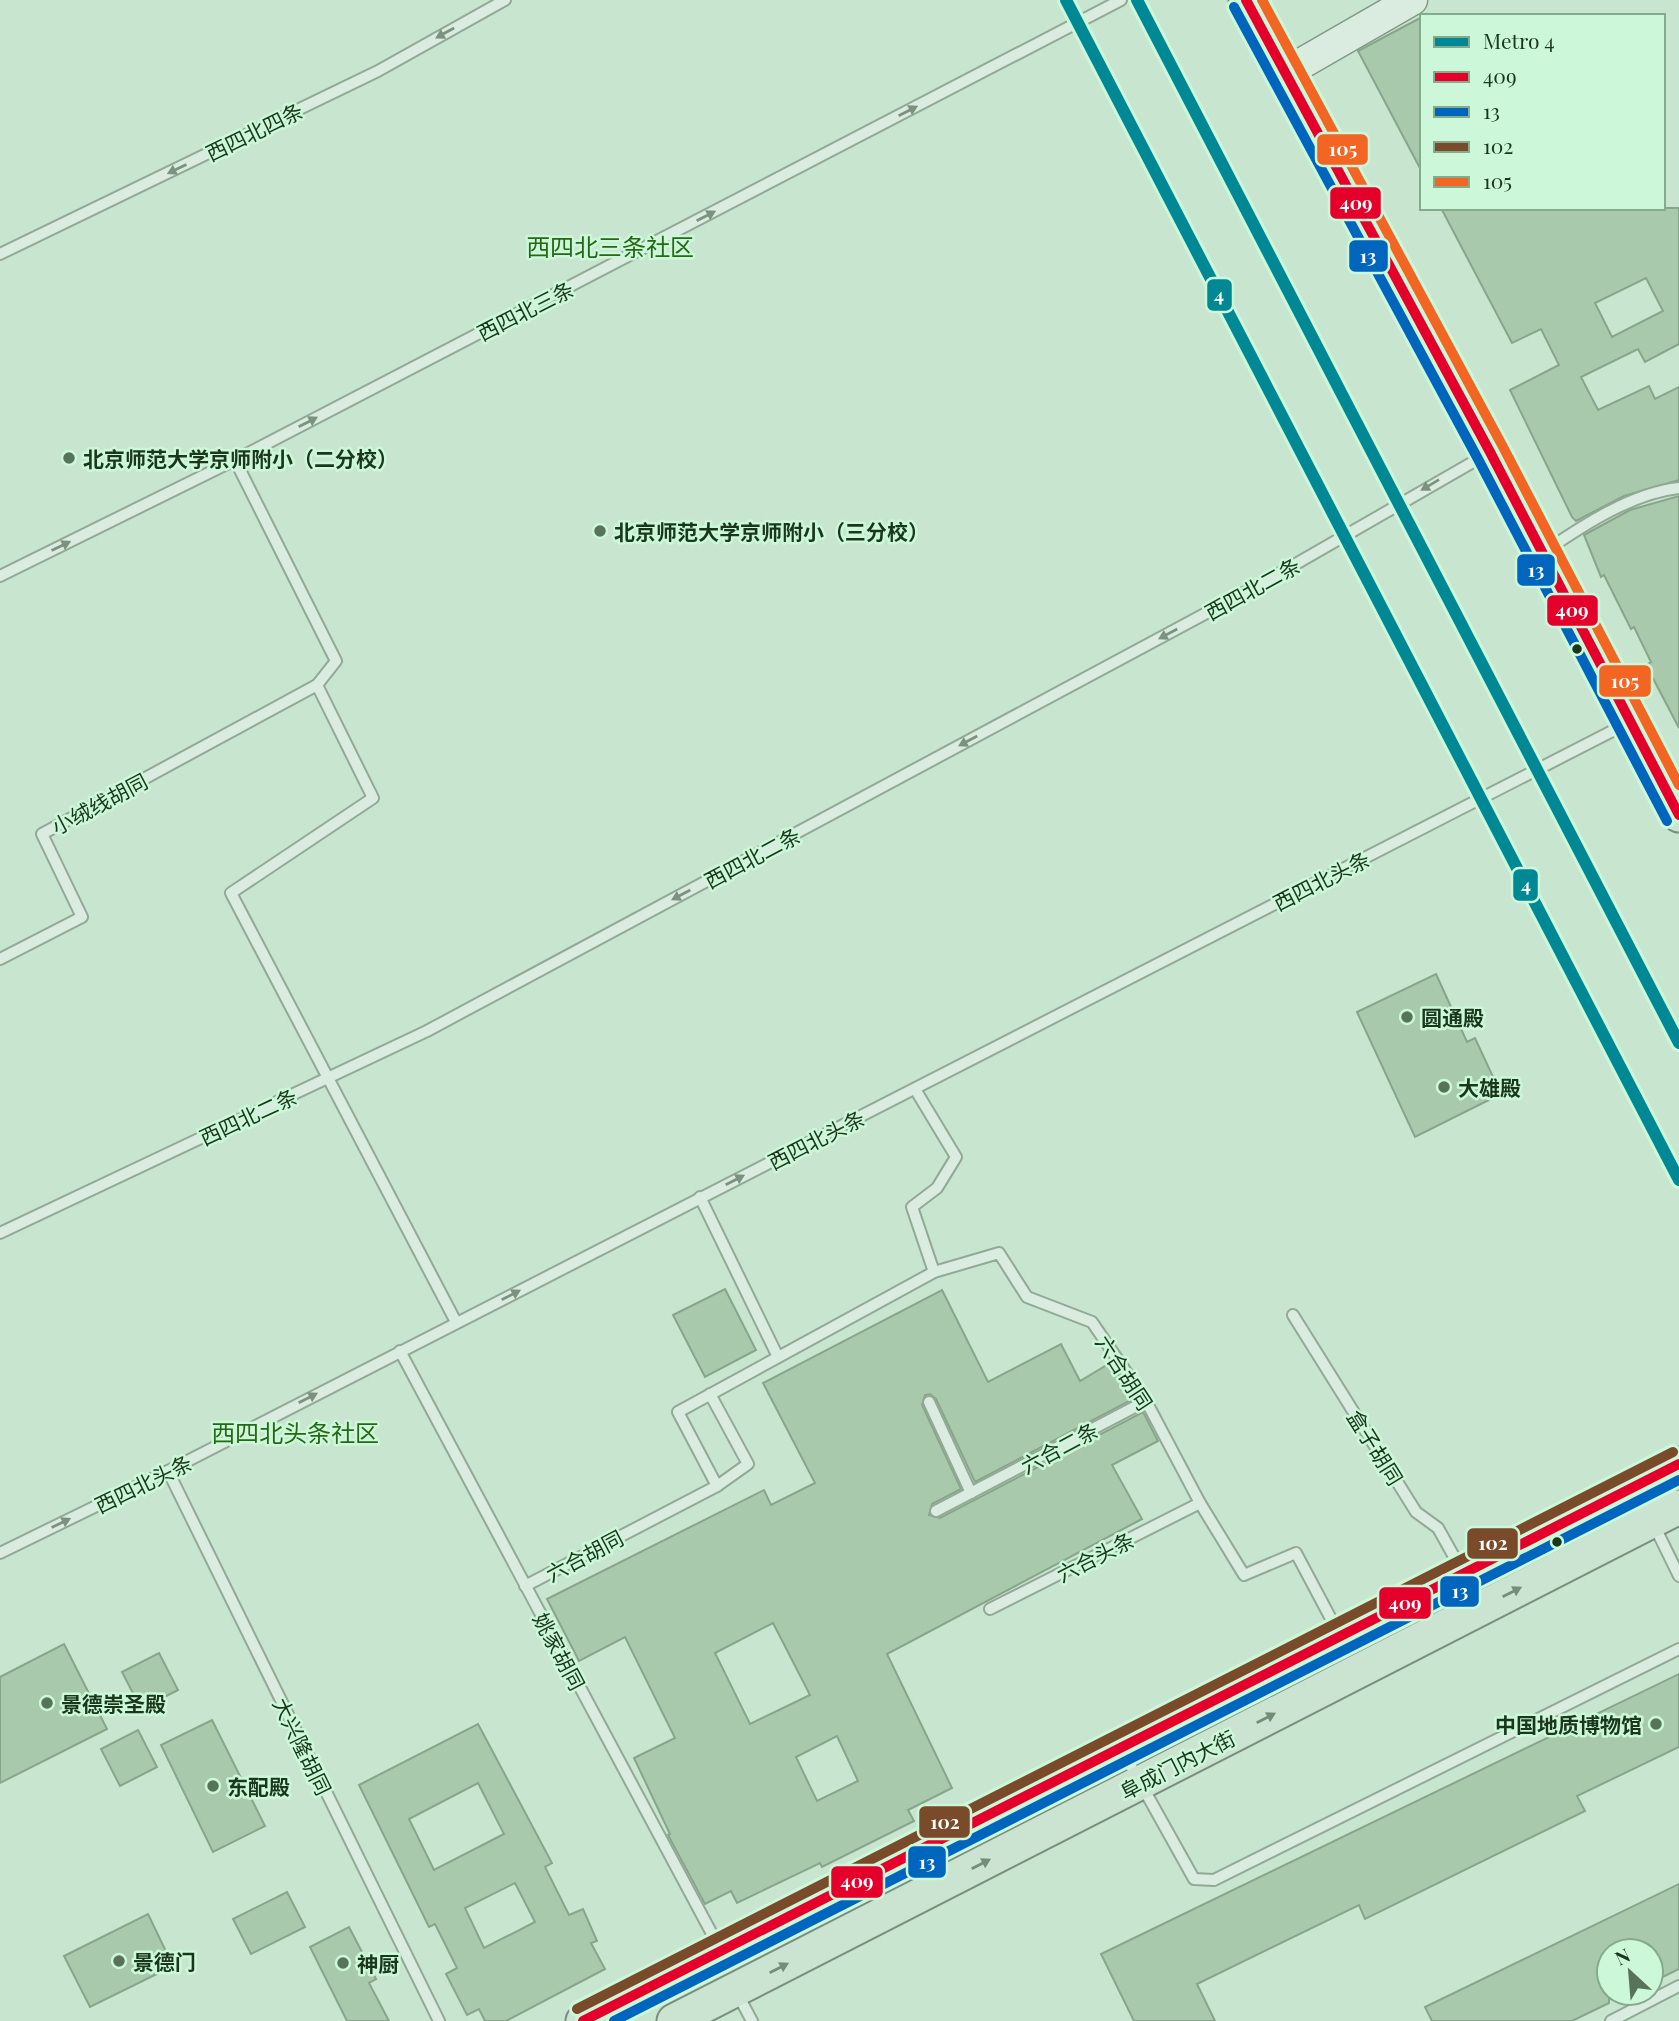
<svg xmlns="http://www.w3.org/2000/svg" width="1679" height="2021" viewBox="0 0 1679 2021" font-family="'Playfair Display','Noto Sans SC',serif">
  <rect width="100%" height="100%" fill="#c8e5d0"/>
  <g fill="#a9c9ac" stroke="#88a58b" stroke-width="2" fill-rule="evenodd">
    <path d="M 1422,17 L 1422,172 L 1358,51 Z"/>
    <path d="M 1441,208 L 1679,208 L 1679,344 L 1645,362 L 1638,349 L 1581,377 L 1598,410 L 1649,386 L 1655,399 L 1679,387 L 1679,480 L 1624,496 L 1576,521 L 1572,517 L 1510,390 L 1559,365 L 1541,329 L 1512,343 ZM 1646,278 L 1663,311 L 1612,337 L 1595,303 Z"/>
    <path d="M 1679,496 L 1679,728 L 1646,665 L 1651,662 L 1634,627 L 1631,629 L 1604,575 L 1601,577 L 1584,535 L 1630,510 Z"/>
    <path d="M 1436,974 L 1467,1042 L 1475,1038 L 1501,1094 L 1415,1137 L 1357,1012 Z"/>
    <path d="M 725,1289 L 756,1350 L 705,1377 L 673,1315 Z"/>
    <path d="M 942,1290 L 988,1382 L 1061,1344 L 1080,1381 L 1110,1363 L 1135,1398 L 975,1482 L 936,1399 L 930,1394 L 925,1395 L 922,1405 L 961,1489 L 932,1504 L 929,1515 L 940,1518 L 1143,1412 L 1158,1441 L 1112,1465 L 1142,1519 L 887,1654 L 952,1788 L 908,1810 L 914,1821 L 822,1867 L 820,1863 L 737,1903 L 731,1891 L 705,1904 L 668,1835 L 670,1834 L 634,1758 L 675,1738 L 625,1637 L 579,1661 L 547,1599 L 764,1490 L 771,1505 L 815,1483 L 763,1383 ZM 773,1623 L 810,1695 L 750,1724 L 715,1653 ZM 837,1736 L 858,1781 L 817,1801 L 796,1757 Z"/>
    <path d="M 64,1644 L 107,1729 L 0,1783 L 0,1677 Z"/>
    <path d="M 159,1653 L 178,1690 L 141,1709 L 122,1672 Z"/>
    <path d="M 1679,1674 L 1679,1747 L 1577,1796 L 1585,1811 L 1365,1919 L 1359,1905 L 1197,1984 L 1215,2021 L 1134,2021 L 1101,1954 Z"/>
    <path d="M 212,1720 L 265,1826 L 213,1852 L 161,1745 Z"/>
    <path d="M 478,1724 L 552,1863 L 545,1867 L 569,1915 L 583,1909 L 597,1941 L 591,1943 L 605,1969 L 506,2021 L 485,2021 L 479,2009 L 467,2015 L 446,1974 L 457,1968 L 435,1924 L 429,1927 L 359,1785 ZM 478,1783 L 504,1834 L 434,1870 L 409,1819 ZM 515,1883 L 535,1922 L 484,1948 L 465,1908 Z"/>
    <path d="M 138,1730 L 157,1767 L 120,1786 L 101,1749 Z"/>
    <path d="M 1679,1884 L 1679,1969 L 1651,1983 L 1651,1951 L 1609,1951 L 1609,2003 L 1572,2021 L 1432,2021 L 1425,2007 Z"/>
    <path d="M 287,1892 L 305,1927 L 251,1954 L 233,1919 Z"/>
    <path d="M 148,1914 L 173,1966 L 90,2007 L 64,1956 Z"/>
    <path d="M 349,1927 L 376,1979 L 369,1983 L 389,2021 L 347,2021 L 310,1947 Z"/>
  </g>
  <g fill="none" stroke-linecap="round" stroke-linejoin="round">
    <g stroke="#92a996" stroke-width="14">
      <g id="lane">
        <path d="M 0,254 L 378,71 L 505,0"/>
        <path d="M 235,460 L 336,661 L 317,685 L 373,798 L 231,893 L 456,1322"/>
        <path d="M 1547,550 C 1585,524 1633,493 1679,488"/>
        <path d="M 0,576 L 235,460 L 1121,0"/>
        <path d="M 0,959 L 82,917 L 42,834 L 317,685"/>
        <path d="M 915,1089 L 956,1157 L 937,1188 L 912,1207 L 934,1272"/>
        <path d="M 700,1197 L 778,1357"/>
        <path d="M 0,1233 L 427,1031 L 1268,580 L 1487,454"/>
        <path d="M 1293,1315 L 1416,1512 L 1438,1528 L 1462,1571"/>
        <path d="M 400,1351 L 719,1947"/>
        <path d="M 710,1394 L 748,1464 L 717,1486 L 678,1412 L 934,1272 L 999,1253 L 1027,1297 L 1092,1322 L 1146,1401 L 1200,1503 L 1244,1575 L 1296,1553 L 1338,1632"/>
        <path d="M 929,1402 L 971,1493"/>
        <path d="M 168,1471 L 439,2021"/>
        <path d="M 936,1511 L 1146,1401"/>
        <path d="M 1654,1525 L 1679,1576"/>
        <path d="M 0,1553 L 168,1471 L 1628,723"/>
        <path d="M 525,1586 L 717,1486"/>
        <path d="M 990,1609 L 1200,1503"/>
        <path d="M 1122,1750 L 1194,1879 L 1214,1880 L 1679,1649"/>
        <path d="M 737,1993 L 752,2021"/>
        <path d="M 1611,2021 L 1679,1986"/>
      </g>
    </g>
    <g stroke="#829986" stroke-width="33">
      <path id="secondary" d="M 1285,73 L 1412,0"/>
    </g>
    <g stroke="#798e7c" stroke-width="37">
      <g id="primary">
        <path d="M 1246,0 L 1490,452 L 1679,815"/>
        <path d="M 583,2021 L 1679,1464"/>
        <path d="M 674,2021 L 1679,1507"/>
      </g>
    </g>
    <use href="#lane" stroke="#daecdf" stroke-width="10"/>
    <use href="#secondary" stroke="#daecdf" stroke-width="30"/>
    <use href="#primary" stroke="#cbe4d2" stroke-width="33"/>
    <g stroke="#ccf8d9" stroke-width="16">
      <g id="bus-1">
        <path d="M 1246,0 L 1490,452 L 1679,815"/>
        <path d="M 583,2021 L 1679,1464"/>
      </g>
    </g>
    <g stroke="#ccf8d9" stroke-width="16">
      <g id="bus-2">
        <path d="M 1234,7 L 1478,459 L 1667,821"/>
        <path d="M 614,2021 L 1679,1480"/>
      </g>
    </g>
    <g stroke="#ccf8d9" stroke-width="16">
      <path id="bus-3" d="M 577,2009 L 1673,1452"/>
    </g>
    <g stroke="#ccf8d9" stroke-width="16">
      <path id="bus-4" d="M 1262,0 L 1502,445 L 1679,785"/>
    </g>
    <use href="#bus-1" stroke="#e4002b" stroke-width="10"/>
    <use href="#bus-2" stroke="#0065bd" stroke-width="10"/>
    <use href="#bus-3" stroke="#7a4b2a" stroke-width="10"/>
    <use href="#bus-4" stroke="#f26522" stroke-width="10"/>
    <g stroke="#ccf8d9" stroke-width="18">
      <g id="metro-1">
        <path d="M 1066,0 L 1679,1180"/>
        <path d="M 1137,0 L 1679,1043"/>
      </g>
    </g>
    <use href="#metro-1" stroke="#008994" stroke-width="12"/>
  </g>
  <defs><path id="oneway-solid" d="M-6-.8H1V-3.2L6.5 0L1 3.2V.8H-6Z" transform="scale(1.75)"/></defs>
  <g fill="#7a927e">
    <use href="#oneway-solid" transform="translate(445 33) rotate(151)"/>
    <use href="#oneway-solid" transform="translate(908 111) rotate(-27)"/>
    <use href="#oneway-solid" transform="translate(177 169) rotate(154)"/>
    <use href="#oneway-solid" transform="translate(706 216) rotate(-27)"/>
    <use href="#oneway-solid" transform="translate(308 422) rotate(-27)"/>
    <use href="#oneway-solid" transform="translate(1430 485) rotate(149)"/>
    <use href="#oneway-solid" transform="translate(61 546) rotate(-26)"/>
    <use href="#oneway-solid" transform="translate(1168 634) rotate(152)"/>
    <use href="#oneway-solid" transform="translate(968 741) rotate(152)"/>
    <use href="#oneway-solid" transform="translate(681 895) rotate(152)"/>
    <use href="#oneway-solid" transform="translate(735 1180) rotate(-27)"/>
    <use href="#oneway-solid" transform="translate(511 1295) rotate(-27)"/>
    <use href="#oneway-solid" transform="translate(308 1398) rotate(-27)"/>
    <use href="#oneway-solid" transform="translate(61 1523) rotate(-26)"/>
  </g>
  <g fill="#728e77">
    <use href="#oneway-solid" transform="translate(1512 1592) rotate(-27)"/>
    <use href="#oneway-solid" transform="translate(1266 1718) rotate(-27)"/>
    <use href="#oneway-solid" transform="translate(981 1864) rotate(-27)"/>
    <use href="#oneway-solid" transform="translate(779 1968) rotate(-27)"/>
  </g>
  <g fill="#57745b" stroke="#ccf8d9" stroke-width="2.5">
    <circle cx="69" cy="458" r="7"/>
    <circle cx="600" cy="531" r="7"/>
    <circle cx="1407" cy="1017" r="7"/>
    <circle cx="1444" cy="1087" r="7"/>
    <circle cx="47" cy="1703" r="7"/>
    <circle cx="1656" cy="1724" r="7"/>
    <circle cx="213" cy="1786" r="7"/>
    <circle cx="119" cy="1961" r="7"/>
    <circle cx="343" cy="1963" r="7"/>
  </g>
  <g fill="#1a371c" stroke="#ccf8d9" stroke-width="2.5">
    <circle cx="1577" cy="649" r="6"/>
    <circle cx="1557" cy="1542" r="6"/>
  </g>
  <g text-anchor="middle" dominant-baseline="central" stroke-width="5" stroke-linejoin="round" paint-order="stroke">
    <g font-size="21" fill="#1a371c" stroke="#ccf8d9">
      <text transform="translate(254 131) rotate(-26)">西四北四条</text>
      <text transform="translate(525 310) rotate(-27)">西四北三条</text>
      <text transform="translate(1252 588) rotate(-29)">西四北二条</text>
      <text transform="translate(99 803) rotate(-28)">小绒线胡同</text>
      <text transform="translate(752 857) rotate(-28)">西四北二条</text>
      <text transform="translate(1321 880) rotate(-27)">西四北头条</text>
      <text transform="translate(248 1116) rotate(-25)">西四北二条</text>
      <text transform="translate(816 1139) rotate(-27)">西四北头条</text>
      <text transform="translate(1125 1372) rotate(57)">六合胡同</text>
      <text transform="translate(1059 1447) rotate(-28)">六合二条</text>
      <text transform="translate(1376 1447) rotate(58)">盒子胡同</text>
      <text transform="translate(143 1483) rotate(-26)">西四北头条</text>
      <text transform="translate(584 1555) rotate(-28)">六合胡同</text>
      <text transform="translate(1095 1556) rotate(-27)">六合头条</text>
      <text transform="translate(560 1651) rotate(62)">姚家胡同</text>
      <text transform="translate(303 1746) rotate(64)">大兴隆胡同</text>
      <text transform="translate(1177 1764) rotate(-27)">阜成门内大街</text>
    </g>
    <g font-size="21" font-weight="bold" fill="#1a371c" stroke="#ccf8d9" text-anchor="start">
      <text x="83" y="458">北京师范大学京师附小（二分校）</text>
      <text x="614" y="531">北京师范大学京师附小（三分校）</text>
      <text x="1421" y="1017">圆通殿</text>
      <text x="1458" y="1087">大雄殿</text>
      <text x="61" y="1703">景德崇圣殿</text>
      <text x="1642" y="1724" text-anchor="end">中国地质博物馆</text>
      <text x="227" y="1786">东配殿</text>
      <text x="133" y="1961">景德门</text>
      <text x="357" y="1963">神厨</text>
    </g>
    <g font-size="24" fill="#286717" stroke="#ccf8d9">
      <text x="610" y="246">西四北三条社区</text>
      <text x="295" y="1432">西四北头条社区</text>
    </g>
  </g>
  <g stroke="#ccf8d9" stroke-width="2.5">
    <rect x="1316" y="133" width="53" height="33" rx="7" fill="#f26522"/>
    <rect x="1329" y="186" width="53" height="34" rx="7" fill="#e4002b"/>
    <rect x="1348" y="239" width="41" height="34" rx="7" fill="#0065bd"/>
    <rect x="1206" y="278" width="27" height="34" rx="7" fill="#008994"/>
    <rect x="1516" y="553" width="40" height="34" rx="7" fill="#0065bd"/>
    <rect x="1546" y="594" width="53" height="33" rx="7" fill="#e4002b"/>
    <rect x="1598" y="664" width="54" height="34" rx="7" fill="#f26522"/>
    <rect x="1512" y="868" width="27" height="34" rx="7" fill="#008994"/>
    <rect x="1466" y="1527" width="53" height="33" rx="7" fill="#7a4b2a"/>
    <rect x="1439" y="1575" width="41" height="33" rx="7" fill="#0065bd"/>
    <rect x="1378" y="1586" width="54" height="34" rx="7" fill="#e4002b"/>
    <rect x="918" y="1805" width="53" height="34" rx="7" fill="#7a4b2a"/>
    <rect x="907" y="1845" width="40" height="34" rx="7" fill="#0065bd"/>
    <rect x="830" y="1865" width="54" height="34" rx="7" fill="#e4002b"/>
  </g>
  <g font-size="19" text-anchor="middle" font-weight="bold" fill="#fff">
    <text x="1343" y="156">105</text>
    <text x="1356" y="210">409</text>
    <text x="1368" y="263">13</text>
    <text x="1219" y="302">4</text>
    <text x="1536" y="577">13</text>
    <text x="1572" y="617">409</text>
    <text x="1625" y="688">105</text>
    <text x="1526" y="892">4</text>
    <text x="1493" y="1550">102</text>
    <text x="1460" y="1598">13</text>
    <text x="1405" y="1610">409</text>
    <text x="945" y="1829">102</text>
    <text x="927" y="1869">13</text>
    <text x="857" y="1888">409</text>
  </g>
  <rect x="1420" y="14" width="245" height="196" fill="#ccf8d9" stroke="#85ab8d" stroke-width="2"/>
  <rect x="1434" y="37" width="35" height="10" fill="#008994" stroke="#85ab8d" stroke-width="2"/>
  <text x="1483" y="49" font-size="21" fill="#1a371c">Metro 4</text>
  <rect x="1434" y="72" width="35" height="10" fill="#e4002b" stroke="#85ab8d" stroke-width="2"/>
  <text x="1483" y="84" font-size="21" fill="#1a371c">409</text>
  <rect x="1434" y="107" width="35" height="10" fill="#0065bd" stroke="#85ab8d" stroke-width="2"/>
  <text x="1483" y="119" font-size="21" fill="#1a371c">13</text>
  <rect x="1434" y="142" width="35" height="10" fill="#7a4b2a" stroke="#85ab8d" stroke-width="2"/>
  <text x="1483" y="154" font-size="21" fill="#1a371c">102</text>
  <rect x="1434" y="177" width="35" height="10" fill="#f26522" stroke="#85ab8d" stroke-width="2"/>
  <text x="1483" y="189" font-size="21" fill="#1a371c">105</text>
  <g transform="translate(1630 1972) rotate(334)"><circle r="33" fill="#ccf8d9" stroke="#85ab8d" stroke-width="2"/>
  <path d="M0-5L12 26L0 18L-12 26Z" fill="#57745b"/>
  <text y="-10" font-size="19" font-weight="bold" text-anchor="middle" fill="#1a371c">N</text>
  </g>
</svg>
